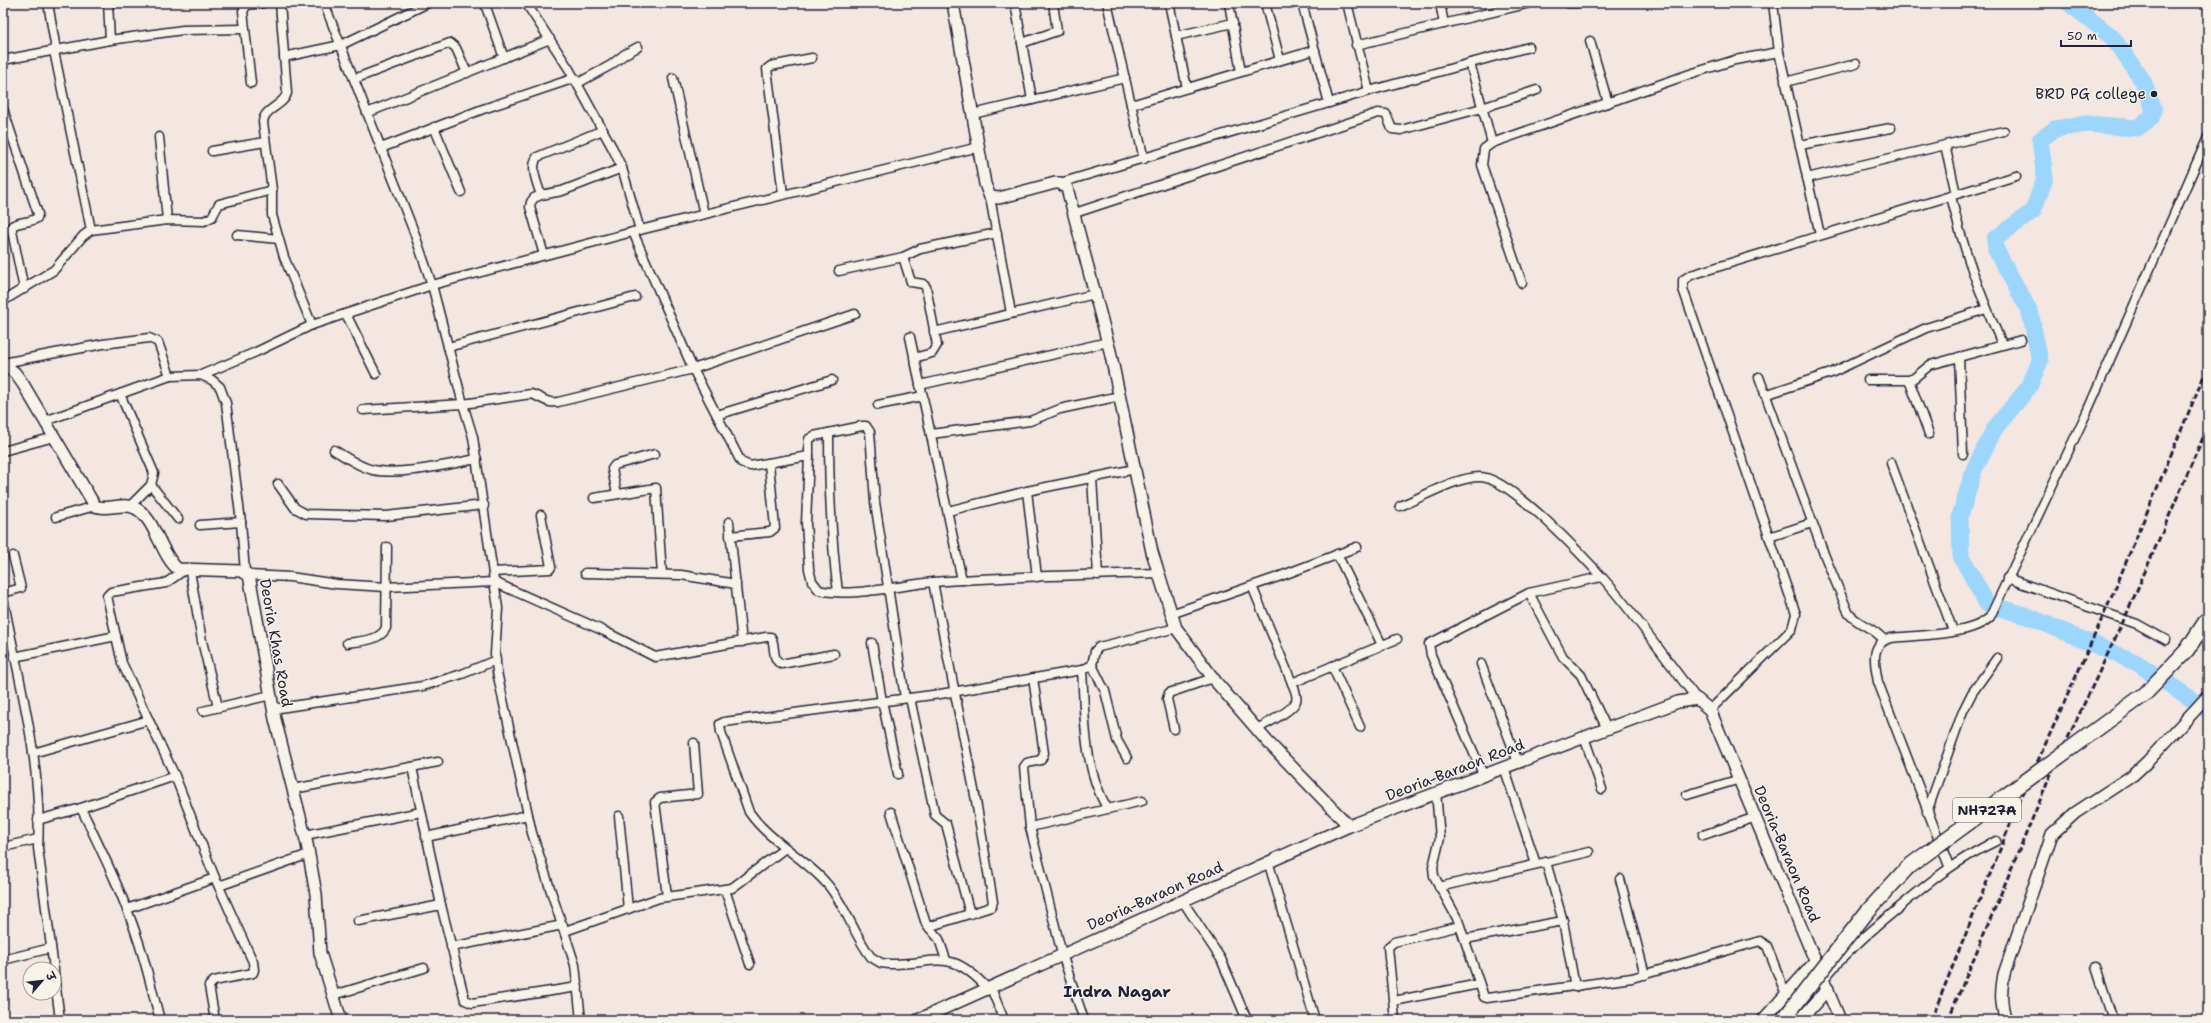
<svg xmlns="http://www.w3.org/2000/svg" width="2211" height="1023" viewBox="0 0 2211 1023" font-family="'Shantell Sans','Playpen Sans Deva',sans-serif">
  <rect width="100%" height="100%" fill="#f4e6e1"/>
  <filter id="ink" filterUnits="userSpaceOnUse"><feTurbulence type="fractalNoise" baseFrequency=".025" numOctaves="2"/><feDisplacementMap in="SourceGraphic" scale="8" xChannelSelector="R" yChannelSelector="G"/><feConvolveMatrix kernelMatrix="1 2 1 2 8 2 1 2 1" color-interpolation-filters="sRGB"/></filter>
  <g filter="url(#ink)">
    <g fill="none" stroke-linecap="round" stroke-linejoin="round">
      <path stroke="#9cd6fc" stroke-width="17" d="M 2069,3 L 2112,37 L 2143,81 L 2154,110 L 2151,118 L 2137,128 L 2086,124 L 2055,129 L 2040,140 L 2045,178 L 2033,211 L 1995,239 L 1996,250 L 2030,312 L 2040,361 L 2029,387 L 1995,428 L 1974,470 L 1960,516 L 1961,556 L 1987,604 L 2030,617 L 2137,663 L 2208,710"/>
      <g stroke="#22223b" stroke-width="11">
        <g id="street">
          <path d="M 48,3 L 56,50"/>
          <path d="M 108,3 L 110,40"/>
          <path d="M 280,3 L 287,93 C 284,106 264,108 263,122 L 272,190 L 272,215 L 284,257 L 312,325"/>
          <path d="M 324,3 L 414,232 L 432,285 L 463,404 L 473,437 L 498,608 L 495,654 L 497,672 L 532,833 L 575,965 L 581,1020"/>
          <path d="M 526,3 L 569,69 L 613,149 L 622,168 L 640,230"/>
          <path d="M 1015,3 L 1032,100"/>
          <path d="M 1107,3 L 1144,159"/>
          <path d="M 1169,3 L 1187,88"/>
          <path d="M 1229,3 L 1241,72"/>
          <path d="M 1265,3 L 1280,60"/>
          <path d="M 1302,3 L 1329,103"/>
          <path d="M 1347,3 L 1369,91"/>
          <path d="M 1440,3 L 1444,24"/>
          <path d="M 1568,3 L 1577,3"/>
          <path d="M 1773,3 L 1779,52"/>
          <path d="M 486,7 L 504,58"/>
          <path d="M 1176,36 L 1233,23"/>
          <path d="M 1590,41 L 1608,103"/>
          <path d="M 1022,43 L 1057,31 L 1053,3"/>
          <path d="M 1356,45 L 1530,3"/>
          <path d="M 54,51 L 91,230"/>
          <path d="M 284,57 L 341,45 L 428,3"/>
          <path d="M 3,60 L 110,40 L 183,30 L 244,29"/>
          <path d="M 1470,63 L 1492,143"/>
          <path d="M 673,78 L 704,214"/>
          <path d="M 354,79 L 450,43 L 456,48 L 467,73"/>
          <path d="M 1785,82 L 1856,64"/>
          <path d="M 251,83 L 243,11 L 247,5 L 263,3"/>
          <path d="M 578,83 L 611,65 L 625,54 L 638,47"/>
          <path d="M 1131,105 L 1315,50"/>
          <path d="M 3,109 L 38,214 L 37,218 C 30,223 20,221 12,226 L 12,231 L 24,289"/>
          <path d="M 367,113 L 550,39"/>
          <path d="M 973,114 L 1125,78"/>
          <path d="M 434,127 L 461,192"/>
          <path d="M 159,137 L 167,220"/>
          <path d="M 1800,145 L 1891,128"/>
          <path d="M 1945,145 L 1956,194"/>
          <path d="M 381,148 L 483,109 L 575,78"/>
          <path d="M 212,151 L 265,142"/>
          <path d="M 1807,178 L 2004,131"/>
          <path d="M 1060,183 L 1369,91 L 1529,47"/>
          <path d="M 783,194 L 767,69 L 771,66 L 812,58"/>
          <path d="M 541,195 C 537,183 530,168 537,157 L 603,130"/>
          <path d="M 1951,196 C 1963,250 1980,294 2002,344"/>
          <path d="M 990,197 L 1011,313"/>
          <path d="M 1075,213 L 1378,113 L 1386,114 L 1392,129 L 1401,130 L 1482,108 L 1537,90"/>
          <path d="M 633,232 L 693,369 L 741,462 L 750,466 L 809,456 L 806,523 L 809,569 L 812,581 L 819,590 C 850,598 901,585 934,582 C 1008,576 1084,575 1158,573"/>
          <path d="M 237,235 L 279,239"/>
          <path d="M 544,255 L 530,207 L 531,202 L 534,198 L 541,195 L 562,191 L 622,168"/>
          <path d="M 903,257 L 911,282 L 923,284 L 926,287 L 937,345 L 932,353 L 914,358"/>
          <path d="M 839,271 L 903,257 L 920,249 L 997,233"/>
          <path d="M 1522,283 L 1482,165 L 1484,149 L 1492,143 L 1690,74 L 1735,60 L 1779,52 L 1820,235"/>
          <path d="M 3,301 L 54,270 L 83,236 L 91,230 L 167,220 L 204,221 L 212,217 L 219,204 L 272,190"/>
          <path d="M 346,314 L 376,374"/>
          <path d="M 934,332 L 1095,294"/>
          <path d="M 910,337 L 962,580"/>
          <path d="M 448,347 L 635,297"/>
          <path d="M 1959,357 L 1963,454"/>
          <path d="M 3,363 L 103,344 L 149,338 L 158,342 L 170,376"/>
          <path d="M 201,375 L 256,352 L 312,325 L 432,285 L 640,230 L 979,147"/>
          <path d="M 1759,377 L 1824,554 L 1849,614 C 1860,626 1872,626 1884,640"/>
          <path d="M 1868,380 L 1909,380 L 1914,378 L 1930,365 L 2021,340"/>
          <path d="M 1909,380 L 1929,434"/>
          <path d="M 920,385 L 1108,342"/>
          <path d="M 120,394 L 154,473 L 151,485 L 130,506"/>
          <path d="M 1765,395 L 1831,373 L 1926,328 L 1986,309"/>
          <path d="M 878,405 L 923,396"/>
          <path d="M 363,410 L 463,404 L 531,394 C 542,397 546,404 558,402 L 693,369 L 855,314"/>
          <path d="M 717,415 L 832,380"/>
          <path d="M 45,421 L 170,376 L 201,375 L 212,380 L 220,387 L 226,403 L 241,522 L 245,572"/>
          <path d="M 829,433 C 829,487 831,539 838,592"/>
          <path d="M 931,434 L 1030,421 L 1060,409 L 1120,396"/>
          <path d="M 334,450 C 346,457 359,467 373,470 C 401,476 448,464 477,459"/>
          <path d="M 3,451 L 54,437"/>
          <path d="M 809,456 L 809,439 L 814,436 L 862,426 L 866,426 L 870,432 L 875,502 L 905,698"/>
          <path d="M 1891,463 L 1953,631"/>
          <path d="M 1092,478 L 1098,575"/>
          <path d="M 278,484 L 295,508 L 306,514 L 386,516 L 484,505"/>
          <path d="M 151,485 L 178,519"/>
          <path d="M 1027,491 L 1037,577"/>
          <path d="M 617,494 L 612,469 L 615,465 L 655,454"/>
          <path d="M 594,498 L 656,488 L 662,574"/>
          <path d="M 1400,506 C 1423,497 1456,477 1480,477 C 1510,477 1587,560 1608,584 C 1640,621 1667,661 1697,699"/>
          <path d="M 948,511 L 1027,491 L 1135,469"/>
          <path d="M 56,517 L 95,506"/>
          <path d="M 729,522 L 742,642"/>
          <path d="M 200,525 L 241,522"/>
          <path d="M 730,536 L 770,532 L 775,528 L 769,463"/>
          <path d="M 1769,537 L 1812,523"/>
          <path d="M 1337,554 L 1382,645"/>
          <path d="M 183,571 L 166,583 L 111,592 L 107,596 L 122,663 L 175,776 L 215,878 L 253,962 L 254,970 L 253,973 L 214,981 L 209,986 L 215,1020"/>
          <path d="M 190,571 L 202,641 L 218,707"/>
          <path d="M 493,572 L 550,569 L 551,567 L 541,515"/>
          <path d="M 585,573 L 681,575 L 736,584"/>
          <path d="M 249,575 L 290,577 L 337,584 L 386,587 L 494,582 L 604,631 L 655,657 L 766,637 L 771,637 C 776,645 771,659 781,664 L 834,654"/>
          <path d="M 2007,578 L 2137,624 L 2166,640"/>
          <path d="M 1252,586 L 1292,683 C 1294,688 1298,696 1296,701 C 1293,711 1265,724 1257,729"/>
          <path d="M 3,593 L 21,588 L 13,556"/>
          <path d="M 1529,593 L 1563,657 L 1581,675 L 1607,729"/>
          <path d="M 3,597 C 18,680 43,762 38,848 L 54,969"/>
          <path d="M 1171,614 L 1278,577 L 1357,547"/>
          <path d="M 347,643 C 360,641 380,641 386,628 L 387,547"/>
          <path d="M 872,643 L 882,701 L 898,774"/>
          <path d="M 14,657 L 116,636"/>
          <path d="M 1481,664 L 1518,762"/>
          <path d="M 1092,665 L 1105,691 L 1117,740 L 1127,758"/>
          <path d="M 1332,666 L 1360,727"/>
          <path d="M 1082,670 C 1085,717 1083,767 1107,808"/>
          <path d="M 1033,678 L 1044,753 L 1041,760 L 1027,763 L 1024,767 L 1030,827 L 1062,954 L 1084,1020"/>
          <path d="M 1292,683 L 1397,639"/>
          <path d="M 910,698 L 935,815 L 946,824 L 970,914"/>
          <path d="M 273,709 L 423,686 L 462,674 L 496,660"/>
          <path d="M 1710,710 L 1792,629 L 1796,614 L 1683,289 L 1683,280 L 1691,275 L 2016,176"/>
          <path d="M 203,711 L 271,695"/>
          <path d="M 1174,729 L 1167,699 L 1169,693 L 1213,678"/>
          <path d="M 1584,737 L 1602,789"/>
          <path d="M 33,753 L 149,720"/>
          <path d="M 412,767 L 441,905 L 465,1000 L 472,1003 L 578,987"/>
          <path d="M 1504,767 L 1536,864"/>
          <path d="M 1483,774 L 1431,655 L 1429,644 L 1529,593 L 1601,577"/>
          <path d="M 293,789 L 438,762"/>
          <path d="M 1436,792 L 1440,838 L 1433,867 L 1434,876 L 1458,920 L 1484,997 L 1487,998 L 1632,978 L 1760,941 L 1767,946 L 1786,995"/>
          <path d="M 1687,795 L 1740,779"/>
          <path d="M 81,808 C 102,852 124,896 139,943 C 147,968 153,994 160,1020"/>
          <path d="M 891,812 L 926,924 L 939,939 L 946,960"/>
          <path d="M 1927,812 L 1963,711 L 1972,693 L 1997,658"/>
          <path d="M 619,816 L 628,909"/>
          <path d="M 38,820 L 81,808 L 175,776"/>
          <path d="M 1030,827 L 1142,801"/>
          <path d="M 305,835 L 421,812"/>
          <path d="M 1703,835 L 1756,817"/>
          <path d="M 426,837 L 528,815"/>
          <path d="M 3,847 L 38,839"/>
          <path d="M 1268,861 L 1315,1020"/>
          <path d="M 1546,862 L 1563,921 L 1575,987"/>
          <path d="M 1949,866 L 1878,682 C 1875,664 1869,645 1890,638 C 1917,635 1971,636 1990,617 L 2086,414 L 2208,137"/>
          <path d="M 1620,879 L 1645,975"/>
          <path d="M 219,886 L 309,854"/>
          <path d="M 1439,887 L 1589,852"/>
          <path d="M 725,890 L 750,964"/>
          <path d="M 667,896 L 655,802 L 660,798 L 698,794 L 694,743"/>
          <path d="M 1182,900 L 1221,959 L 1247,1020"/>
          <path d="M 127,909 L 215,878"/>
          <path d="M 358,921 L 441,905"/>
          <path d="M 928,927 L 991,907 L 993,902 L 975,795 L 933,582"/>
          <path d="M 565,931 L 659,898 L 732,888 L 784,849"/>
          <path d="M 1465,939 L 1563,921"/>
          <path d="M 451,947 L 563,925"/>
          <path d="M 3,960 L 51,948"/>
          <path d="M 2096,967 L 2113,1020"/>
          <path d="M 54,972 L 60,1020"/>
          <path d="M 1824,979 C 1845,953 1869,932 1895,911 C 1928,883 1956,860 1996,841"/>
          <path d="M 991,988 L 1004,1020"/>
          <path d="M 988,989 C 950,947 939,964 889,964 L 881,963 L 871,957 C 854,935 846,906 827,884 C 804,857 770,842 749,812 L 721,732 L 720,724 L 724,722 L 940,694 L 1082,670 L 1092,665 L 1095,651 L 1099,647 L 1176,628"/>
          <path d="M 334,995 L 424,968"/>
          <path d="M 1394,1001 L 1479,984"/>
          <path d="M 1395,1020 L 1388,947 L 1394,942 L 1460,926"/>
        </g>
      </g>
      <g stroke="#22223b" stroke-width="14">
        <g id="secondary">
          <path d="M 953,3 L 985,184 L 990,197 L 999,198 L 1055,183 L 1060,183 L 1067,188 L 1110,351 L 1152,552 L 1176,628 L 1216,682 L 1267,741 L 1349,826"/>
          <path d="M 3,363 L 15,373 L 23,384 L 95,506 C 107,511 123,502 135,508 C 155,517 161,556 178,569 L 241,571 L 249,575 L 275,719 L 307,844 L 316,894 L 320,953 L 341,1020"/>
          <path d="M 918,1020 L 1349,826 L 1678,702 L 1697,699 L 1710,710 L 1840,1020"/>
          <path d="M 1763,1020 L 1816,961"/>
          <path d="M 1800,1020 L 1828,989"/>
          <path d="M 2006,1020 C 2000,1003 2001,991 2004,974 L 2052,834 L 2075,813 L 2133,775 L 2147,762 L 2208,696"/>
        </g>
      </g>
      <use href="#street" stroke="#f7f3e8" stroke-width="8"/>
      <use href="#secondary" stroke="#f7f3e8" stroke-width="11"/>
      <g stroke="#22223b" stroke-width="3" stroke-dasharray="6 3" stroke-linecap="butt">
        <path d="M 1931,1020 L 2018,805 L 2109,603 L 2208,366"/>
        <path d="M 1948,1020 L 2051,774 L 2128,611 L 2208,426"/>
      </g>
      <g stroke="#22223b" stroke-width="17" stroke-linecap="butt">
        <path id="highway-bridge" d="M 1783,1020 L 1867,912 L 1908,867 L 2145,694 L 2187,650 L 2208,618"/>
      </g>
      <use href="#highway-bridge" stroke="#f7f3e8" stroke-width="14"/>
    </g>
  </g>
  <circle fill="#22223b" stroke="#f7f3e8" stroke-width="1.5" cx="2154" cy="94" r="4"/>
  <g text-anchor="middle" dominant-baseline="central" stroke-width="3" stroke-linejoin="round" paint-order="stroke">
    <rect fill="#f7f3e8" stroke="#62616f" stroke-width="1" x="1953" y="798" width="68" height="24" rx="3"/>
    <g font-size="14" font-weight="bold" fill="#22223b">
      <text x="1987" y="810">NH727A</text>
    </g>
    <g font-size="15" fill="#22223b" stroke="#f7f3e8" text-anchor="end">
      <text x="2146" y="94">BRD PG college</text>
    </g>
    <g font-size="15" fill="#22223b" stroke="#f7f3e8">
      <text transform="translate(276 643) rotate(80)">Deoria Khas Road</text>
      <text transform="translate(1455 770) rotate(-21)">Deoria-Baraon Road</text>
      <text transform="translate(1787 854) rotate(67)">Deoria-Baraon Road</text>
      <text transform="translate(1155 896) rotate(-24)">Deoria-Baraon Road</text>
    </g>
    <g font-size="16" font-weight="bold" fill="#22223b" stroke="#f7f3e8">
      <text x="1117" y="991">Indra Nagar</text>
    </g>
  </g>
  <rect width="2211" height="1023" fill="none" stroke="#f7f3e8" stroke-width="16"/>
  <rect x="8" y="8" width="2195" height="1007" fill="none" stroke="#22223b" stroke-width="1.5" filter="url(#ink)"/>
  <g transform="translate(42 981) rotate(62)"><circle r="19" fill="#f7f3e8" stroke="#a29fa3"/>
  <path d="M0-3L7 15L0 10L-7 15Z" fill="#22223b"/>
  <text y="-6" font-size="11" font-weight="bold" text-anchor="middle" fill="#22223b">उ</text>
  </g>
  <path d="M2061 40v6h70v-6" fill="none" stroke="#22223b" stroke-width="2"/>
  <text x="2067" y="40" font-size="12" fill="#22223b" stroke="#f7f3e8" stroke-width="3" paint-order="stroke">50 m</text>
</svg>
